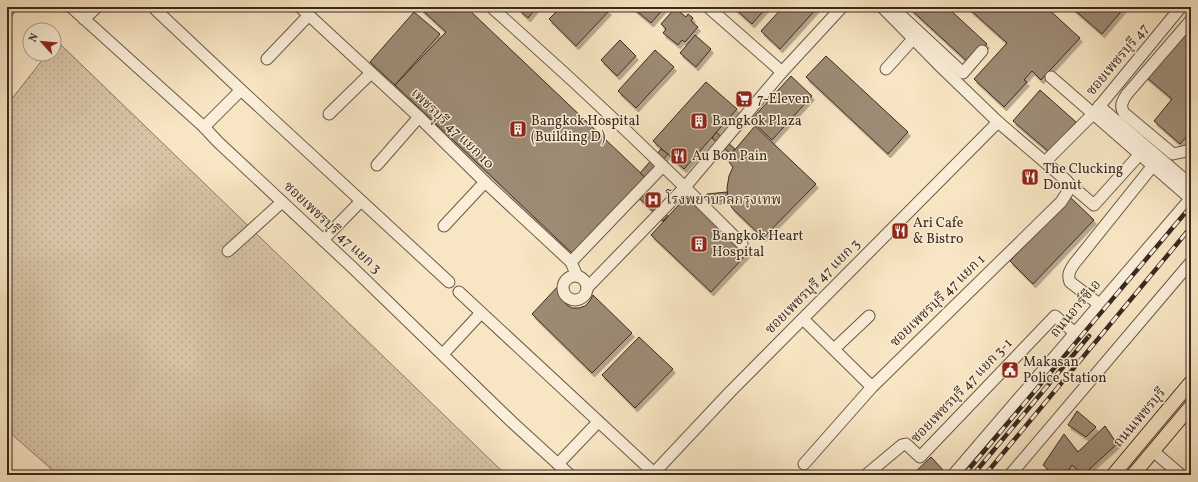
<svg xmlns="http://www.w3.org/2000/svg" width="1198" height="482" viewBox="0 0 1198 482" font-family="Vollkorn,'Noto Serif Thai',serif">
  <defs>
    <pattern id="grass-dots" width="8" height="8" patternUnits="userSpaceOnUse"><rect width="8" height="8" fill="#d8c5a7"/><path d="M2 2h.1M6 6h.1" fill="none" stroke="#baa98f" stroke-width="1.8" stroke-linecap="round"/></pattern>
    <filter id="shadow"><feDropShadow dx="2.5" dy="4" stdDeviation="0" flood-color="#0004"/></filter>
  </defs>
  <rect width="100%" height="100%" fill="#f8e5c3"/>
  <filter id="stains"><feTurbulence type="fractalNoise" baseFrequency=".005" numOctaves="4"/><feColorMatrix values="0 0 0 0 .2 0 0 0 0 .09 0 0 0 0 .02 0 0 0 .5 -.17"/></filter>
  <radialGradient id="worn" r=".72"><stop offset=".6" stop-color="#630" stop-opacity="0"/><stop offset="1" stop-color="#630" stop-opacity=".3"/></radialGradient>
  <path fill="url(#grass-dots)" stroke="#897863" d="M 57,41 L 506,475 L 58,475 L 7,430 L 7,105 L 47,54 L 54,54 L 54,45 Z"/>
  <g fill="#9d8b74" stroke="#3a2a1f" filter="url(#shadow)">
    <path d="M 422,7 L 466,7 L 646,178 L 574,255 L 395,85 L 446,32 L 421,9 Z"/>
    <path d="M 522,7 L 537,7 L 528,18 L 519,10 Z"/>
    <path d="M 561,7 L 604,7 L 609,11 L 576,46 L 549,19 Z"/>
    <path d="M 635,7 L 665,7 L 651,23 L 634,9 Z"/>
    <path d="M 733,7 L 767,7 L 752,24 Z"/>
    <path d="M 783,7 L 818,7 L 780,49 L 761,31 Z"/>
    <path d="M 908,7 L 947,7 L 987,44 L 969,63 Z"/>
    <path d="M 967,7 L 1046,7 L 1080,38 L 1041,80 L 1032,71 L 1024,80 L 1027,82 L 1004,107 L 974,79 L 1007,43 Z"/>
    <path d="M 1071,7 L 1125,7 L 1102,34 Z"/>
    <path d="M 675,8 L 686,17 L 688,14 L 693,18 L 691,21 L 698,27 L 685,42 L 682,40 L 678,45 L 663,33 L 666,29 L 661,24 Z"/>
    <path d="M 414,12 L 440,34 L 395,85 L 370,62 Z"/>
    <path d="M 1191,22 L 1191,132 L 1180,144 L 1154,121 L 1172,99 L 1145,76 Z"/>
    <path d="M 695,35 L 711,49 L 696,67 L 680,53 Z"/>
    <path d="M 620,40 L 636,56 L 617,76 L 601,60 Z"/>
    <path d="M 655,50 L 674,67 L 636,108 L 618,91 Z"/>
    <path d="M 826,56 L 908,132 L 888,154 L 806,77 Z"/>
    <path d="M 791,76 L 812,96 L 772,140 L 751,120 Z"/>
    <path d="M 706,82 L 737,109 L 684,169 L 653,141 Z"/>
    <path d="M 1040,90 L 1076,122 L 1049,152 L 1013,121 Z"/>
    <path d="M 755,126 L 816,184 L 763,238 L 732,208 L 728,199 L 727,188 L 729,176 L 733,167 L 727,159 Z"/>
    <path d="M 716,132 L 735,149 L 731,154 L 712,138 Z"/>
    <path d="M 661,149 L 668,154 L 646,178 L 640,173 Z"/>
    <path d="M 638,187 L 668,216 L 663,221 L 633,192 Z"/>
    <path d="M 727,192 L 728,199 L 711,201 L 701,210 L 696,205 L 707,194 Z"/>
    <path d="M 687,196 L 747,254 L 711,292 L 651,235 Z"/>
    <path d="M 1071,198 L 1094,220 L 1033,284 L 1010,261 Z"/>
    <path d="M 560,284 L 560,294 L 562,300 L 567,305 L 572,308 L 579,308 L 585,306 L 589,302 L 593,295 L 632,333 L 592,373 L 532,314 Z"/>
    <path d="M 639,337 L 673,369 L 635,408 L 602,375 Z"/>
    <path d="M 1077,411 L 1096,427 L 1086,437 L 1068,425 Z"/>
    <path d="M 1105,426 L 1117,444 L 1083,475 L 1072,465 L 1065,475 L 1054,475 L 1043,465 L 1064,434 L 1078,452 Z"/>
    <path d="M 931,457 L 944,471 L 939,475 L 912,475 Z"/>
  </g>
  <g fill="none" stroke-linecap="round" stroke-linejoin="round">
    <g stroke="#6a5948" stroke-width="13">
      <g id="minor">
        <path d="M 71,7 L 204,127 L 218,142 L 353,268 L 512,422 L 570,475"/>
        <path d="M 300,7 L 419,117 L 485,182 L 571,262 L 577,276"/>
        <path d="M 491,7 C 577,83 661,162 742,244"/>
        <path d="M 708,7 L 782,72"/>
        <path d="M 892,7 L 963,73 L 982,51"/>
        <path d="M 156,10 L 241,90 L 449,282"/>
        <path d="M 7,12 L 11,7"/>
        <path d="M 84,19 L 97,7"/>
        <path d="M 1191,20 L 1127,94 C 1123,100 1119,106 1124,113 L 1173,154 L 1191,150"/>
        <path d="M 267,59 L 309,15"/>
        <path d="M 886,69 L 913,39"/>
        <path d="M 1051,77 L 1191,199"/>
        <path d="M 1099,106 L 1191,185"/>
        <path d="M 329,114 L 371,73"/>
        <path d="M 204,127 L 241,90"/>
        <path d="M 1045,162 L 1093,114 L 1181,7"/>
        <path d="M 377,165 L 419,117"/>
        <path d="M 1067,182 L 1094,205 L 1140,154"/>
        <path d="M 444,226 L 485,182"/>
        <path d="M 323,240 L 361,201"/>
        <path d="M 228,251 L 282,202"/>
        <path d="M 571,262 L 663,166"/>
        <circle cx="575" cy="288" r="12"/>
        <path d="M 587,288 L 685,187 L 782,72 L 842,7"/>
        <path d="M 459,292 L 654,473"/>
        <path d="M 1099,304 L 1070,282 C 1067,275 1070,270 1074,264 L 1159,158"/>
        <path d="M 803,319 L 872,387"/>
        <path d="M 834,349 L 869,316"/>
        <path d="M 443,354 L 481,313"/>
        <path d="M 1153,451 L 1181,475"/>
        <path d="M 558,464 L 598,422"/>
        <path d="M 804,464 L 872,387 L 1061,202 L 1068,191 L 1067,181 L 998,122 L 938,64 L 882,7"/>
        <path d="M 652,475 L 730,392 L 998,122"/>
        <path d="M 866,475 L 902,445 L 906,444 L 920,457 L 1055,316 L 1075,333"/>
        <path d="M 953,475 L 1190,199"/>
        <path d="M 1010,475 L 1191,262"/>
      </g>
    </g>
    <g stroke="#3a2a1f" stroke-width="15">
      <g id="major">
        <path d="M 1113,475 L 1191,382"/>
        <path d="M 1133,475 L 1191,406"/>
      </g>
    </g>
    <use href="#minor" stroke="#faeed8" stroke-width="11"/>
    <use href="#major" stroke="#f8e5c3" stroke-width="13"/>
    <g stroke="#3a2a1f" stroke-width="4.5">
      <g id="rail">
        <path d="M 964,475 L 1191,206"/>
        <path d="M 973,475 L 1089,336"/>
        <path d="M 985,475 L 1191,227"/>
      </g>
    </g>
    <use href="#rail" stroke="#faeed8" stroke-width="3" stroke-dasharray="9" stroke-linecap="butt"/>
  </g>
  <defs>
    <g id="supermarket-square" transform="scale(0.9)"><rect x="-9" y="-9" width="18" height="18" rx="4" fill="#8f2418" stroke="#faeed8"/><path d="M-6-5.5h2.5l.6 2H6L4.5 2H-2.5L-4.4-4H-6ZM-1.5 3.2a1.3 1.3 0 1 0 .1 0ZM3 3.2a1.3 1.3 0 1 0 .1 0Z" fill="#fff"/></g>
    <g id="building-square" transform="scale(0.9)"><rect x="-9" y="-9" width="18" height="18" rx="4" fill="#8f2418" stroke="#faeed8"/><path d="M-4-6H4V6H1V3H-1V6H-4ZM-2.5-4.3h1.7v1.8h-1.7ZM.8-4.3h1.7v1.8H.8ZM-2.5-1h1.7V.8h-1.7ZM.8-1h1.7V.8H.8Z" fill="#fff"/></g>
    <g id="restaurant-square" transform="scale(0.9)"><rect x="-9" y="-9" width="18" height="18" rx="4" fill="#8f2418" stroke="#faeed8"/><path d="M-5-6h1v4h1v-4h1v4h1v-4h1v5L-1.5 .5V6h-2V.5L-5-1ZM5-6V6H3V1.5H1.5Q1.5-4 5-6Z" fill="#fff"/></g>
    <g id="hospital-square" transform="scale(0.9)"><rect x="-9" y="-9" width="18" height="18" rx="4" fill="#8f2418" stroke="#faeed8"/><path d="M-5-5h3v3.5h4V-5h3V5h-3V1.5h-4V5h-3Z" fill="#fff"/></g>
    <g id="civic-square" transform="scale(0.9)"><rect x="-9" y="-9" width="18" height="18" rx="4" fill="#8f2418" stroke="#faeed8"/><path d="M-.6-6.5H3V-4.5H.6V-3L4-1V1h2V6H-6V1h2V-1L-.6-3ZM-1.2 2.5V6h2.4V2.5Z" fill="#fff"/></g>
  </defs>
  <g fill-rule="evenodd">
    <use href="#supermarket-square" x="744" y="99"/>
    <use href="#building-square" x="699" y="121"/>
    <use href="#building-square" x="518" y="129"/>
    <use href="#restaurant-square" x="679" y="156"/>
    <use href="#restaurant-square" x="1030" y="177"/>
    <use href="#hospital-square" x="653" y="200"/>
    <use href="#restaurant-square" x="900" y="231"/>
    <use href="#building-square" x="699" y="244"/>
    <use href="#civic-square" x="1010" y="370"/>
  </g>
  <g text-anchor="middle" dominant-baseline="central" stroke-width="3" stroke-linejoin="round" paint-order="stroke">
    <g font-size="14" fill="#3a2a1f" stroke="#faeed8">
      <text transform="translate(1118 60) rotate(-50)">ซอยเพชรบุรี 47</text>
      <text transform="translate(452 129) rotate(44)">เพชรบุุรี 47 แยก 10</text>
      <text transform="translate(332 228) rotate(43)">ซอยเพชรบุรี 47 แยก 3</text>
      <text transform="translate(813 287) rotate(-45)">ซอยเพชรบุรี 47 แยก 3</text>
      <text transform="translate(938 301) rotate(-44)">ซอยเพชรบุรี 47 แยก 1</text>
      <text transform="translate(1076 309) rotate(-50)">ถนนอาร์ซีเอ</text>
      <text transform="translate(962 391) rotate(-46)">ซอยเพชรบุรี 47 แยก 3-1</text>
      <text transform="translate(1140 418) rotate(-50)">ถนนเพชรบุรี</text>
    </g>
    <g font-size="14" fill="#3a2a1f" stroke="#faeed8" text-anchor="start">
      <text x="757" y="99">7-Eleven</text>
      <text x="531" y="121">Bangkok Hospital<tspan x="531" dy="16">(Building D)</tspan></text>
      <text x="712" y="121">Bangkok Plaza</text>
      <text x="692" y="156">Au Bon Pain</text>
      <text x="1043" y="169">The Clucking<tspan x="1043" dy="16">Donut</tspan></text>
      <text x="666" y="200">โรงพยาบาลกรุงเทพ</text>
      <text x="913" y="223">Ari Cafe<tspan x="913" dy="16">&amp; Bistro</tspan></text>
      <text x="712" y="236">Bangkok Heart<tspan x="712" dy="16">Hospital</tspan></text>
      <text x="1023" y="362">Makasan<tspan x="1023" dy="16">Police Station</tspan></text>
    </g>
  </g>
  <rect width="1198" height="482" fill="none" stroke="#f8e5c3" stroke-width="24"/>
  <rect x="8" y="8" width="1182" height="466" fill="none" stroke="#3a2a1f" stroke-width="2"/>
  <rect x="12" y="12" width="1174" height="458" fill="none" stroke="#3a2a1f"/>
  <g transform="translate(42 42) rotate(297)"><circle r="19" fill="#faeed8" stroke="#ada08e"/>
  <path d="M0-3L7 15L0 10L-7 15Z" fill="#8f2418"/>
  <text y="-6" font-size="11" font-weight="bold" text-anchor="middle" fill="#3a2a1f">N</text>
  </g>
  <rect width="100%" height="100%" filter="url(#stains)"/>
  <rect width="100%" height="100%" fill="url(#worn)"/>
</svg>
